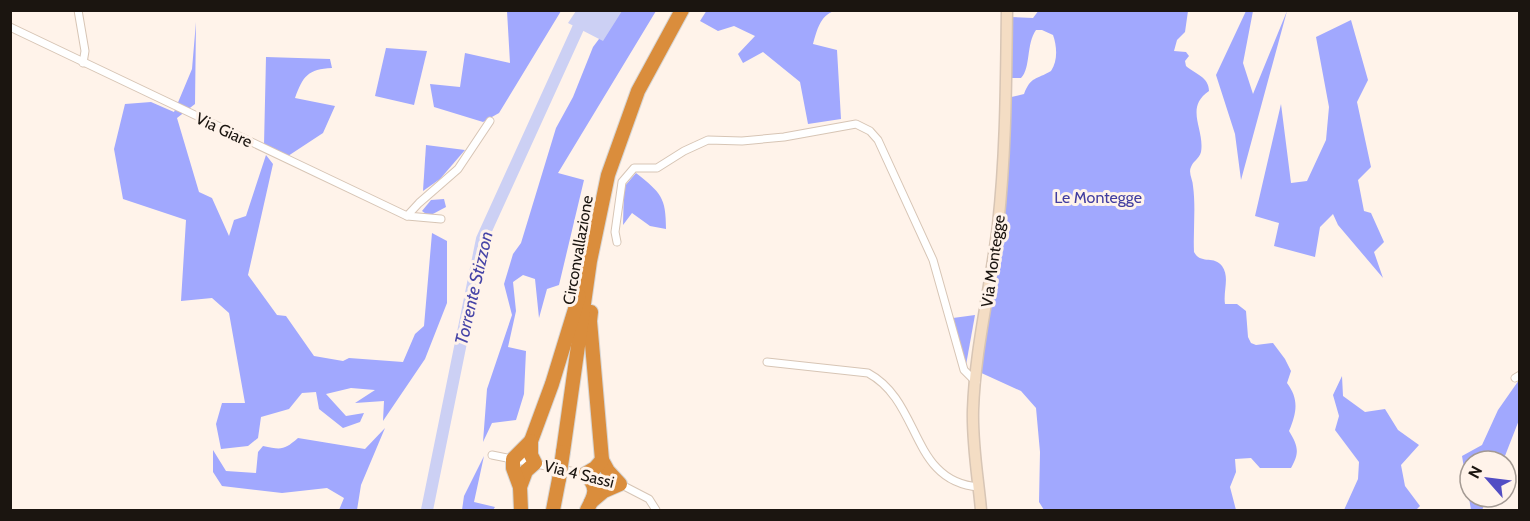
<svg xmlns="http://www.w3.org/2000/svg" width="1530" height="521" viewBox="0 0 1530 521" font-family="Cabin,sans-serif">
  <rect width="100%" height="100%" fill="#fff3ea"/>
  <g fill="#a1a8fe">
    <path d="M 707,10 L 834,11 C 820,16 817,30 813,44 L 837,50 L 841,119 L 808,124 L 800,82 L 763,52 L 743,63 L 738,54 L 755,36 L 734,26 L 718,31 L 700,21 Z"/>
    <path d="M 1039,10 L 1188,11 L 1185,32 L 1177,40 L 1174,51 L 1186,52 L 1189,56 L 1185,61 L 1186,66 C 1195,74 1209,77 1209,91 C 1184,108 1205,129 1201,152 C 1199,159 1193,161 1191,167 C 1188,173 1193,180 1193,186 C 1196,208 1193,230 1194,252 C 1201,265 1214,255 1222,266 C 1230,277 1223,291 1225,304 L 1237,304 L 1246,311 L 1248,337 L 1251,343 L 1256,345 L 1273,343 L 1285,359 L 1291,371 L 1287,383 C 1299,399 1297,412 1289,431 C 1298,446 1300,452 1291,468 L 1260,468 L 1251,458 L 1235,459 L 1236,472 L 1230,487 L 1236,510 L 1044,510 L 1039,502 L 1040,452 L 1036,408 L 1021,391 L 977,371 L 984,324 L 999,261 L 1007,98 L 1024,94 C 1031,76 1036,80 1051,71 C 1058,61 1057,46 1053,35 L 1042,30 L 1036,30 C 1026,44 1031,68 1021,78 L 1008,78 L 1010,17 L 1033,18 Z"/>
    <path d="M 507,11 L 561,11 L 499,113 L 483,122 L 434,107 L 430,84 L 460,87 L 465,53 L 510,63 Z"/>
    <path d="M 620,11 L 656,11 L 558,173 L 584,180 L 559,285 L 547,289 L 539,318 L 535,279 L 523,275 L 513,282 L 516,311 L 508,347 L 526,351 L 524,394 L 516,420 L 492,423 L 483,442 L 487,389 L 512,315 L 504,284 L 513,254 L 521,243 L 556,128 L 573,97 L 593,47 Z"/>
    <path d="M 1246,11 L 1253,11 L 1243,63 L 1253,94 L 1287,11 L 1241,180 L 1235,134 L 1216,75 Z"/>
    <path d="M 1351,20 L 1368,80 L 1357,102 L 1371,167 L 1358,180 L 1364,211 L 1371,213 L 1384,242 L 1374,252 L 1383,278 L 1338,225 L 1333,214 L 1320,227 L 1315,257 L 1274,246 L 1279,223 L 1255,216 L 1281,104 L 1291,183 L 1307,181 L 1326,140 L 1329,107 L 1316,37 Z"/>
    <path d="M 196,22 L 195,104 L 177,118 L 199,192 L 212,198 L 229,236 L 234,220 L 246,216 L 266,155 L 273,164 L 248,275 L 277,315 L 286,316 L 314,356 L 343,361 L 349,358 L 403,362 L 415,334 L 424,326 L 432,233 L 447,241 L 447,303 L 425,359 L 383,421 L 384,401 L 355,403 L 375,390 L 351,388 L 326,394 L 346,416 L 364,413 L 360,422 L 343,428 L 319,409 L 316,392 L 302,393 L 289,409 L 261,417 L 258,438 L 248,446 L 221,449 L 216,424 L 222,403 L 245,403 L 229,313 L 212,298 L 181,301 L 186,220 L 123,199 L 114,149 L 125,104 L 151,102 L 174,112 L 192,69 Z"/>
    <path d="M 386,48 L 427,51 L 414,105 L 375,96 Z"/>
    <path d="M 266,57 L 330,59 L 332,68 C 308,69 303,76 295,98 L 335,106 L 323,133 L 288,156 L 264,145 Z"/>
    <path d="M 426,145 L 465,150 L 440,179 L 423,191 Z"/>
    <path d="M 636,173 C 661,193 666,197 666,229 L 650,226 L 632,213 L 623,225 L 624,187 Z"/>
    <path d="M 444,199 L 446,207 L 429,216 L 422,211 L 431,200 Z"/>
    <path d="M 975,315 L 966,365 L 953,318 Z"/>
    <path d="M 1342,376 L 1343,396 L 1365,412 L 1385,409 L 1398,430 L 1419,445 L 1401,465 L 1405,486 L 1420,506 L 1416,510 L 1344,510 L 1358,479 L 1359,462 L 1335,430 L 1339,416 L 1333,395 Z"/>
    <path d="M 1519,380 L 1519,420 L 1503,461 L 1470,461 L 1470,497 L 1488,497 L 1482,510 L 1471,510 L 1462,456 L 1482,445 L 1498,410 Z"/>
    <path d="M 385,428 L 361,485 L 357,510 L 339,510 L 344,498 L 327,488 L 282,493 L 222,486 L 213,472 L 213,450 L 226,471 L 256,473 L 258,452 L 263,446 C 282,450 284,450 298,438 L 365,449 Z"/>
    <path d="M 484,456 L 474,502 L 495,507 L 493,510 L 462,510 L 464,496 Z"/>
  </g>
  <path fill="#ccd0f4" d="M 576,11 L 576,10 L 622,11 L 603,41 L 568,23 Z"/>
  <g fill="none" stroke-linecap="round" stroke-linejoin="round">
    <path stroke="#ccd0f4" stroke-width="12" d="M 427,510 L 482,239 L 579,26 L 584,10"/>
    <g stroke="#d7c5b5" stroke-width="9">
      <g id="street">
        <path d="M 78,10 L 85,51 L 83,63"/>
        <path d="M 10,27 L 407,216 L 441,219"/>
        <path d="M 407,216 L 419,203 L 458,169 L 490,121"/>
        <path d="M 617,242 L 615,232 L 622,182 L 634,168 L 657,168 L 684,151 L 708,140 L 742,141 L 784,137 L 856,124 L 870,131 L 878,140 L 933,260 L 964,370 L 976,382"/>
        <path d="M 767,362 L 868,373 C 922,402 910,482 979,487"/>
        <path d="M 1515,378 L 1520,375"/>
        <path d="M 492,455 L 585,474 L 620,484 L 649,499 L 656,510"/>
      </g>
    </g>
    <g stroke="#d7c5b5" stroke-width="13">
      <path id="secondary" d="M 981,510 C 978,477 972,444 973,410 C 975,348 991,286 998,225 C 1006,153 1006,82 1007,10"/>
    </g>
    <g stroke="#d6d5d4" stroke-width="16">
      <g id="highway">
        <path d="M 591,312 L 590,321 L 602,460 L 608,471 L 620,484 L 604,491 L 591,502"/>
        <path d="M 563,452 L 590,261 L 608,175 L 638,91 L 682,10"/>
        <path d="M 520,487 L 526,471 L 535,463 L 531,455 L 531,441 L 552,384 L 579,296"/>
        <path d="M 521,510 L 520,487 L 513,468 L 513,459 L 531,441"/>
        <path d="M 553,510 L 559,479"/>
        <path d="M 587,510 C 595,495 599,487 585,474 L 595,468 L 602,460"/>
      </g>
    </g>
    <use href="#street" stroke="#fff" stroke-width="7"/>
    <use href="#secondary" stroke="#f4ddc4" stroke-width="10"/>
    <use href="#highway" stroke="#da8d3c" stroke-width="14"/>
    <g stroke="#d6d5d4" stroke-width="16" stroke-linecap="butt">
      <path id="highway-bridge" d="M 559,479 L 563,452"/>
    </g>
    <use href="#highway-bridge" stroke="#da8d3c" stroke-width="14"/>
  </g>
  <g text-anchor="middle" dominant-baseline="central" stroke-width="6" stroke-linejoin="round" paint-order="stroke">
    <g font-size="16" fill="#1b1510" stroke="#fff3ea">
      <text transform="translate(224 130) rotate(25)">Via Giare</text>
      <text transform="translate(578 250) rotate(-80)">Circonvallazione</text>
      <text transform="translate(993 261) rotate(-82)">Via Montegge</text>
      <text transform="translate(579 474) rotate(14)">Via 4 Sassi</text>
    </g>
    <g font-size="16" fill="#413d9f" stroke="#fff3ea">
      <text x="1098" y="197">Le Montegge</text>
    </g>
    <g font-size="18" font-style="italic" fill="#4745a7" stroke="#fff3ea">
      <text transform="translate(474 288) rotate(-77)">Torrente Stizzon</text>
    </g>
  </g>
  <rect width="1530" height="521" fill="none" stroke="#1b1510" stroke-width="24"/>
  <g transform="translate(1488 479) rotate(298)"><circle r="28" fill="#fff3ea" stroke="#a49a93" stroke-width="1.5"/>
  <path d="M0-4.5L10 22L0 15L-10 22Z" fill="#524dc4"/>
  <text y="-9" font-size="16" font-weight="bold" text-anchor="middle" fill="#1b1510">N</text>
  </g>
</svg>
